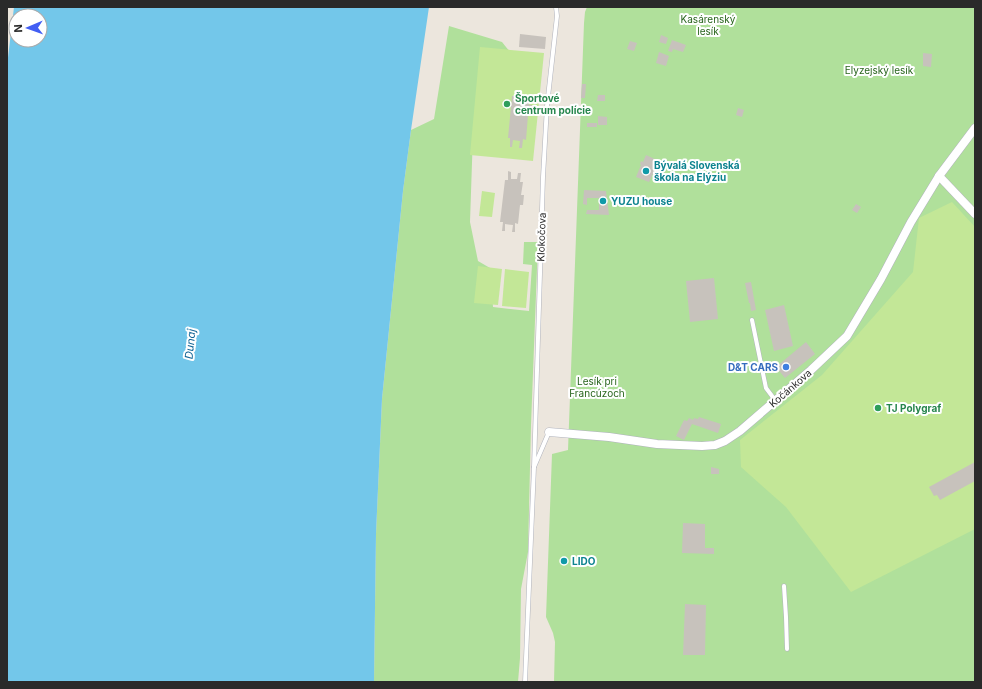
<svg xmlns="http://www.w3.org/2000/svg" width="982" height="689" viewBox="0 0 982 689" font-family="Inter,sans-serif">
  <rect width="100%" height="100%" fill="#ece6dd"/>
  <g fill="#b0e09b">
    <path d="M 587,7 L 975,7 L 975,682 L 554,682 L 555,642 L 553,633 L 546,617 L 552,454 L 568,450 L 584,23 L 585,12 Z"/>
    <path d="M 449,26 L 502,42 L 510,52 L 473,133 L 470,222 L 478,261 L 490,268 L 493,307 L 529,311 L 532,265 L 523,264 L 524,242 L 538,242 L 531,425 L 528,552 L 521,589 L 520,658 L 518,682 L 374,682 L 376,534 L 382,399 L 403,191 L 411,130 L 434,119 Z"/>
  </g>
  <g fill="#c3e797">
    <path d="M 480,47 L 544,53 L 533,161 L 470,155 Z"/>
    <path d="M 482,191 L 495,193 L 492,217 L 479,216 Z"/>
    <path d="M 952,202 L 975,227 L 975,529 L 851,592 L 786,507 L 741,467 L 740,440 L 822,375 L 913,272 L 919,218 Z"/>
    <path d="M 478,266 L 502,269 L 498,305 L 474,303 Z"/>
    <path d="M 505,269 L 529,272 L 526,308 L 502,306 Z"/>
  </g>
  <path fill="#73c7ea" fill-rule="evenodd" d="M 14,7 L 429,7 L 411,130 L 403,191 L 382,399 L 376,534 L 374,682 L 7,682 L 7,66 ZM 16,16 L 40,16 L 40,40 L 16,40 Z"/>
  <g fill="#c7c2bc">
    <path d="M 520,34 L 546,37 L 545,49 L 519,47 Z"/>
    <path d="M 661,35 L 668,38 L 666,44 L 659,42 Z"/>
    <path d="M 672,40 L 686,45 L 683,52 L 673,49 L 672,52 L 668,51 Z"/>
    <path d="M 630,41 L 637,43 L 634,51 L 627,49 Z"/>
    <path d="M 659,52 L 669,56 L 666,66 L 656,63 Z"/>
    <path d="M 923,53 L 932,54 L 931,67 L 923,66 Z"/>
    <path d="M 582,84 L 586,84 L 585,98 L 581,98 Z"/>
    <path d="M 515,95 L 527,96 L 527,98 L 530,98 L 529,105 L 532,105 L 531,115 L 528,115 L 526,140 L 523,139 L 522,148 L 519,148 L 520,141 L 513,140 L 512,147 L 510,147 L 510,138 L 508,138 L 512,96 L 515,96 Z"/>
    <path d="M 598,95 L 605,95 L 605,101 L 597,101 Z"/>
    <path d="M 738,108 L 744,110 L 742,117 L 736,115 Z"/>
    <path d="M 598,116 L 607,117 L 607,125 L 598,125 Z"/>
    <rect x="587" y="123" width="10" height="4"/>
    <path d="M 646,155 L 659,161 L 649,182 L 636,177 L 641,165 L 640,164 L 641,161 L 643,162 Z"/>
    <path d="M 508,171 L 511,172 L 511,179 L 517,179 L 518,173 L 521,173 L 520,182 L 523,182 L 521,195 L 524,195 L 523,205 L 520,205 L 518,224 L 515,223 L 515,232 L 512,232 L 513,225 L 505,224 L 505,231 L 502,231 L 503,222 L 500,222 L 505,180 L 508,180 Z"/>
    <path d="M 584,190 L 606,191 L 609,215 L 586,214 L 587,210 L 599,210 L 599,198 L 587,198 L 587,205 L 583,204 Z"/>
    <path d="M 856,204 L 861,207 L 857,213 L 852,210 Z"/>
    <path d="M 714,278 L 718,319 L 690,322 L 686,281 Z"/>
    <path d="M 751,282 L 756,310 L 751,311 L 750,303 L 749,303 L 745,283 Z"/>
    <path d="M 784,305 L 793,346 L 774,351 L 765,310 Z"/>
    <path d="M 806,342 L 815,354 L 785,378 L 776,367 Z"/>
    <path d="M 699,417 L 721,424 L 718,433 L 692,424 L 684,440 L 676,436 L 684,420 L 687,421 L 689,418 L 693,420 L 694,418 L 698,419 Z"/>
    <path d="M 975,462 L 975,481 L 940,500 L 937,495 L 934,496 L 929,487 Z"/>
    <path d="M 711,467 L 719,469 L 719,474 L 711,474 Z"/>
    <path d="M 683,523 L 705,524 L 705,548 L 714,548 L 714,554 L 682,553 Z"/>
    <path d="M 685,604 L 706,605 L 705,655 L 683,655 Z"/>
  </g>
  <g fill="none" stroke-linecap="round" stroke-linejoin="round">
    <g stroke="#b0b3bd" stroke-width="5">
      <g id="service">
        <path d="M 752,320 L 766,388 L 775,400"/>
        <path d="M 534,467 L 543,177 L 547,106 L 557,16 L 556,7"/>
        <path d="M 784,586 L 786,617 L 787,649"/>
        <path d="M 525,682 L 534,467 L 549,432"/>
      </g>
    </g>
    <g stroke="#b0b3bd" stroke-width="9">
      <g id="minor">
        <path d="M 939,176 L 975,214"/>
        <path d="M 549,432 L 609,437 L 657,444 L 702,446 L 715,445 L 725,441 L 740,431 L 811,370 L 847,336 L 881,279 L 911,222 L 939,176 L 975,128"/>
      </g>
    </g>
    <use href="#service" stroke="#fff" stroke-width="4"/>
    <use href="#minor" stroke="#fff" stroke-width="8"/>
  </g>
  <g fill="#2e9e5b" stroke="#fff" stroke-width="1.5">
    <circle cx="507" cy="104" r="4"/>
    <circle cx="878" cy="408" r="4"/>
  </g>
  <g fill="#0f9aa8" stroke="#fff" stroke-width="1.5">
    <circle cx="646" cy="171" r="4"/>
    <circle cx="603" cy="201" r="4"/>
    <circle cx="564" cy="561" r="4"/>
  </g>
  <circle fill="#3f7fe0" stroke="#fff" stroke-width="1.5" cx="786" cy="367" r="4"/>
  <g text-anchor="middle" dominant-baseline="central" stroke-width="4" stroke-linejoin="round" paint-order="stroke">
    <g font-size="10" fill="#29651d" stroke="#fff">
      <text x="708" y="19">Kasárenský<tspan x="708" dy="12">lesík</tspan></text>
      <text x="879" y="70">Elyzejský lesík</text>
      <text x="597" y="381">Lesík pri<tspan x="597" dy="12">Francúzoch</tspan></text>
    </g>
    <g font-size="10" font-weight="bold" fill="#27864d" stroke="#fff" text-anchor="start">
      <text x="515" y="98">Športové<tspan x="515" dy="12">centrum polície</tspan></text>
      <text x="886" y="408">TJ Polygraf</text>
    </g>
    <g font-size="10" font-weight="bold" fill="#0d838f" stroke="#fff" text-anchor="start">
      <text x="654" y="165">Bývalá Slovenská<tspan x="654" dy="12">škola na Elýziu</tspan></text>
      <text x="611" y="201">YUZU house</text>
      <text x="572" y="561">LIDO</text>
    </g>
    <g font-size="10" fill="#2a2a2a" stroke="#fff">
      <text transform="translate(541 237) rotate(-88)">Klokočova</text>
      <text transform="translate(790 388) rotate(-41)">Kočánkova</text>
    </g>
    <g font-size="10" font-weight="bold" fill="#366cbe" stroke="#fff" text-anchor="end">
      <text x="778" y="367">D&amp;T CARS</text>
    </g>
    <g font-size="11" font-style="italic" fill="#126596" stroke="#fff">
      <text transform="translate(190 344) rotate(-84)">Dunaj</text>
    </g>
  </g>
  <rect width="982" height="689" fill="none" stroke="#2a2a2a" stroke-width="16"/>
  <g transform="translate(28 28) rotate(268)"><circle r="19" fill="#ffffff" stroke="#aaaaaa"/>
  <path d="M0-3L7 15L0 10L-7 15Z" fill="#425ef3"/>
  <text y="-6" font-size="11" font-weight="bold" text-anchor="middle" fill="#2a2a2a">N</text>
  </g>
</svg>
